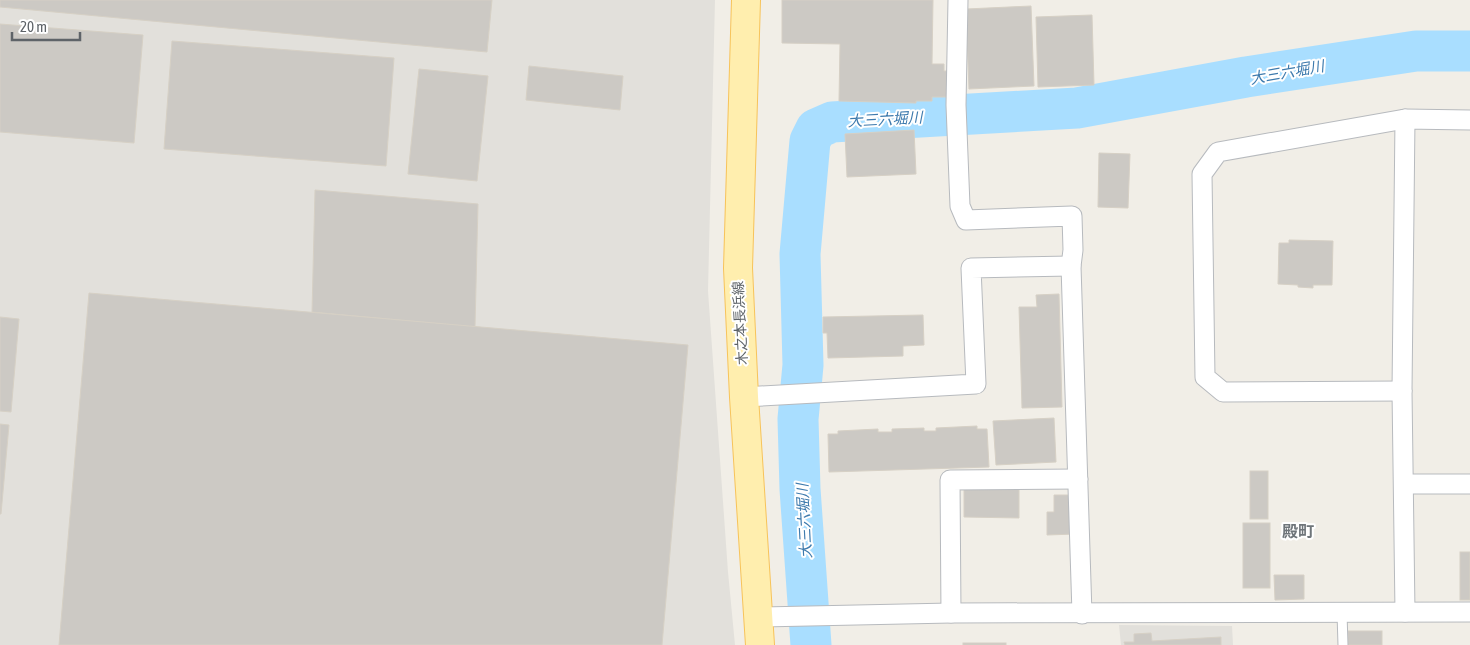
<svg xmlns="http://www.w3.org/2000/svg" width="1470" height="645" viewBox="0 0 1470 645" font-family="'Asap Condensed','Noto Sans JP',sans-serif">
  <rect width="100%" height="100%" fill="#f1eee7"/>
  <g fill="#e2e0db">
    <path d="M 0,0 L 715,0 L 708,291 L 728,572 L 735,645 L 0,645 Z"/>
    <path d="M 1119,625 L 1232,626 L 1233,645 L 1121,645 Z"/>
  </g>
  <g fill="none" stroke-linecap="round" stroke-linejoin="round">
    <path stroke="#a9deff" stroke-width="41" d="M 811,645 L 800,489 L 798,419 L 803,365 L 800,254 L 810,141 L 816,129 L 832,122 L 1077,108 L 1246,77 L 1416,51 L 1470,51"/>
  </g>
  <g fill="#ccc9c4" stroke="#d6d0c5">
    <path d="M 0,0 L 492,0 L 487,52 L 0,7 Z"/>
    <path d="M 782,0 L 933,0 L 932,64 L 944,64 L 944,71 L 948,71 L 948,97 L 932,97 L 932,101 L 916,101 L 916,103 L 839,101 L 840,44 L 782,43 Z"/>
    <path d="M 1031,6 L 1034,86 L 969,89 L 966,9 Z"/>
    <path d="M 1092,15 L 1094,85 L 1038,87 L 1036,17 Z"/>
    <path d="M 0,24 L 143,35 L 134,143 L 0,132 Z"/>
    <path d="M 172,41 L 394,58 L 386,166 L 164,149 Z"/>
    <path d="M 529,66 L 623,76 L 620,110 L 526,100 Z"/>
    <path d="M 419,69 L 488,76 L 477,181 L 408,174 Z"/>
    <path d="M 914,130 L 916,174 L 847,177 L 845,134 Z"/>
    <path d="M 1099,153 L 1130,154 L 1128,208 L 1098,207 Z"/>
    <path d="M 315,190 L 478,204 L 475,327 L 312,312 Z"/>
    <path d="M 1289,240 L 1333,241 L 1332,285 L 1313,285 L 1313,288 L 1298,287 L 1298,285 L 1278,284 L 1279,243 L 1289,243 Z"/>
    <path d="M 89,293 L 688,345 L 662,645 L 59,645 Z"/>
    <path d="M 1059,294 L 1062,407 L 1022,408 L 1019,307 L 1037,307 L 1036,295 Z"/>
    <path d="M 923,315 L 924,345 L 903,346 L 903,356 L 828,358 L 827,333 L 823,333 L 823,317 Z"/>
    <path d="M 0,317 L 19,319 L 11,412 L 0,411 Z"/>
    <path d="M 1054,418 L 1056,462 L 996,465 L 993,421 Z"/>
    <path d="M 0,424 L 9,425 L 1,514 L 0,514 Z"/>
    <path d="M 977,426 L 977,429 L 987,429 L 989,467 L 829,472 L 828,434 L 838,434 L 838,431 L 878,429 L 878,432 L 892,432 L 892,429 L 924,428 L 924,431 L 936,431 L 936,428 Z"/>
    <rect x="1250" y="471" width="18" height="48"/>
    <path d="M 964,488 L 1019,488 L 1019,518 L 964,517 Z"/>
    <path d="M 1054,495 L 1075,495 L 1075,534 L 1047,535 L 1047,512 L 1054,512 Z"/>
    <rect x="1243" y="523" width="27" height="65"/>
    <rect x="1460" y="552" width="10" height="48"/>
    <path d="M 1274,575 L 1304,575 L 1304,599 L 1275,600 Z"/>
    <rect x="1348" y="631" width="34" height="14"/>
    <path d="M 1151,633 L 1152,641 L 1221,637 L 1221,645 L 1125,645 L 1124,642 L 1134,642 L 1134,634 Z"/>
    <rect x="963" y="643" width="43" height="2"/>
  </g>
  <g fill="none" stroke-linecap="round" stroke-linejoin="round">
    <g stroke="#b7babe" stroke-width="11">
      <path id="service" d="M 1342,613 L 1343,645"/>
    </g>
    <g stroke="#b7babe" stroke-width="21">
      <g id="minor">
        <path d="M 958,0 L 956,105 L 960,206 L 966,220 L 1072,216 L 1073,250 L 1071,266 L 1082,614"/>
        <path d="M 1402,391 L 1223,392 L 1205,377 L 1202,174 L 1218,152 L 1405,119 L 1470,120"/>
        <path d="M 744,397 L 976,384 L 971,268 L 1071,266"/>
        <path d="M 1405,484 L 1470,484"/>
        <path d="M 1405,612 L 1402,391 L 1405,119"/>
        <path d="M 951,613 L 950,480 L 1078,479"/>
        <path d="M 757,617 L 951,613 L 1470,612"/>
      </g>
    </g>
    <g stroke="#f7c35a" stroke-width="30">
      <path id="primary" d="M 746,0 L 738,268 L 744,397 L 760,645"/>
    </g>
    <use href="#service" stroke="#fff" stroke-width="9"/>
    <use href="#minor" stroke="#fff" stroke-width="19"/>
    <use href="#primary" stroke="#ffeeae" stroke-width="28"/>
  </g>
  <g text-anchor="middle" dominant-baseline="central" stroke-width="4" stroke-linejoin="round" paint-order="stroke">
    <g font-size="14" fill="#5e6368" stroke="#fff">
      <text transform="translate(740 323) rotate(-93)">木之本長浜線</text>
    </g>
    <g font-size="15" font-style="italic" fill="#3d7aad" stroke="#fff">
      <text transform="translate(1287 72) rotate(-10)">大三六堀川</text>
      <text transform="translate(885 119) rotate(-3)">大三六堀川</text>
      <text transform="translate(804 521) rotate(-93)">大三六堀川</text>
    </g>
    <g font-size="16" font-weight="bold" fill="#6f757a" stroke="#fff">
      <text x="1298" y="531">殿町</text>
    </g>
  </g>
  <path d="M12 32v8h68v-8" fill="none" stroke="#5e6368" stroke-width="2.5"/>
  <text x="20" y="32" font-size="15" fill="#5e6368" stroke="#ffffff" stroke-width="4" paint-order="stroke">20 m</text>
</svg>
